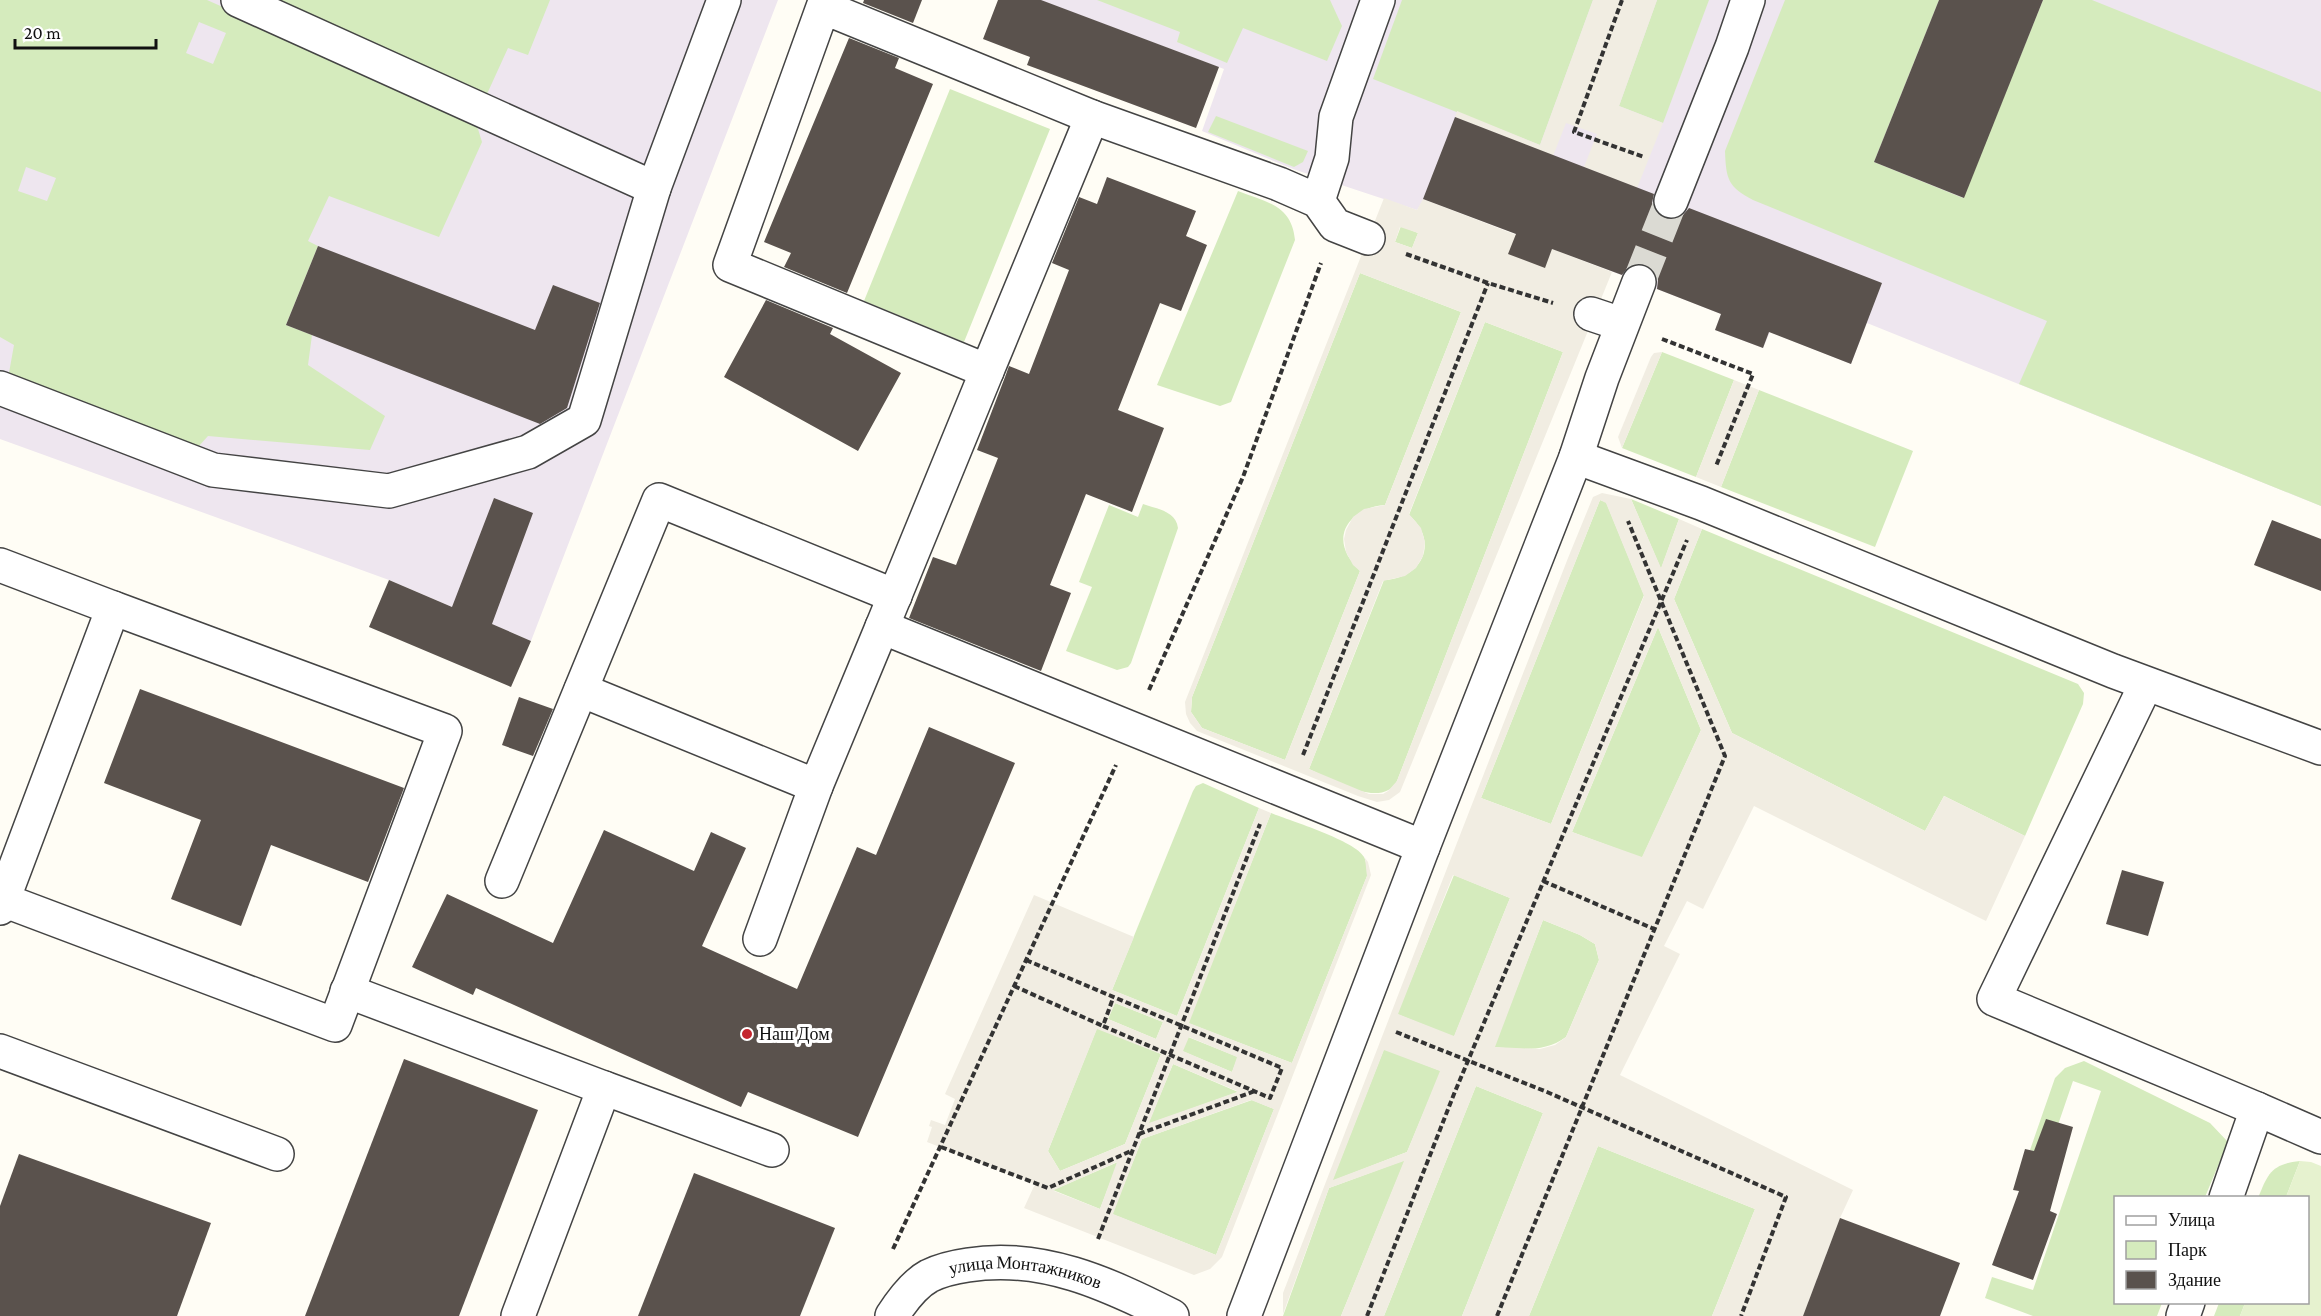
<svg xmlns="http://www.w3.org/2000/svg" width="2321" height="1316" viewBox="0 0 2321 1316" font-family="'Crimson Pro',serif">
  <rect width="100%" height="100%" fill="#fffdf5"/>
  <g fill="#eee6ef">
    <path d="M 0,0 L 778,0 L 531,641 L 389,580 L 0,439 Z"/>
    <path d="M 1039,0 L 2321,0 L 2321,506 L 1867,323 L 1851,364 L 1770,332 L 1763,348 L 1715,330 L 1721,314 L 1516,234 L 1424,199 L 1417,210 L 1293,169 L 1202,131 L 1224,69 Z"/>
  </g>
  <g fill="#d5ebbd" fill-rule="evenodd">
    <path d="M 0,0 L 207,0 L 469,116 L 478,129 L 482,142 L 439,237 L 329,196 L 308,241 L 318,246 L 286,325 L 312,335 L 308,365 L 385,416 L 370,450 L 208,436 L 198,447 L 7,384 L 14,345 L 0,337 ZM 199,22 L 226,33 L 213,64 L 186,53 ZM 26,167 L 56,178 L 47,201 L 18,191 Z"/>
    <path d="M 270,0 L 550,0 L 528,55 L 508,48 L 487,94 Z"/>
    <path d="M 1097,0 L 1330,0 L 1342,26 L 1327,61 L 1243,28 L 1227,63 L 1177,42 L 1180,32 Z"/>
    <path d="M 1402,0 L 1593,0 L 1540,145 L 1373,79 Z"/>
    <path d="M 1657,0 L 1709,0 L 1663,123 L 1619,106 Z"/>
    <path d="M 1785,0 L 1939,0 L 1874,162 L 1963,198 L 2043,0 L 2092,0 L 2321,92 L 2321,506 L 2019,384 L 2047,321 L 1753,200 C 1728,187 1726,179 1725,151 Z"/>
    <path d="M 950,89 L 1050,129 L 964,342 L 864,301 Z"/>
    <path d="M 1216,116 L 1308,151 L 1303,162 L 1294,167 L 1208,132 Z"/>
    <path d="M 1238,191 C 1266,202 1292,205 1295,240 L 1231,402 L 1220,406 L 1157,385 Z"/>
    <path d="M 1401,226 L 1418,233 L 1412,248 L 1395,242 Z"/>
    <path d="M 1360,273 L 1461,312 L 1385,505 C 1360,506 1332,527 1348,556 C 1351,561 1356,566 1360,571 L 1285,760 L 1202,728 L 1191,712 L 1192,697 Z"/>
    <path d="M 1485,322 L 1563,352 L 1397,781 C 1382,810 1331,779 1309,769 L 1384,580 C 1422,579 1440,542 1409,515 Z"/>
    <path d="M 1662,352 L 1734,380 L 1696,477 L 1622,448 Z"/>
    <path d="M 1759,390 L 1913,451 L 1875,547 L 1721,487 Z"/>
    <path d="M 1631,499 L 1679,519 L 1661,569 Z"/>
    <path d="M 1600,500 L 1606,502 L 1644,595 L 1551,824 L 1481,798 Z"/>
    <path d="M 1143,504 C 1157,509 1176,511 1178,528 L 1131,663 L 1128,667 L 1117,670 L 1066,651 L 1092,587 L 1079,582 L 1109,505 L 1138,517 Z"/>
    <path d="M 1702,529 L 2078,684 L 2084,693 L 2083,704 L 2025,836 L 1944,796 L 1925,831 L 1732,733 L 1674,599 Z"/>
    <path d="M 1658,627 L 1701,730 L 1642,858 L 1572,832 Z"/>
    <path d="M 1203,783 L 1259,808 L 1177,1016 L 1112,990 L 1193,791 L 1196,786 Z"/>
    <path d="M 1271,813 C 1291,821 1356,841 1364,857 C 1367,863 1367,870 1367,876 L 1292,1063 L 1188,1023 Z"/>
    <path d="M 1454,875 L 1510,898 L 1454,1037 L 1397,1014 Z"/>
    <path d="M 1543,920 L 1580,935 L 1595,944 L 1599,960 L 1566,1037 C 1544,1053 1520,1049 1494,1047 Z"/>
    <path d="M 1115,1003 L 1163,1022 L 1156,1039 L 1108,1019 Z"/>
    <path d="M 1097,1028 L 1161,1054 L 1125,1144 L 1060,1171 L 1048,1151 Z"/>
    <path d="M 1188,1037 L 1238,1057 L 1232,1072 L 1182,1051 Z"/>
    <path d="M 1384,1049 L 1441,1071 L 1407,1152 L 1332,1181 Z"/>
    <path d="M 2084,1061 L 2210,1123 L 2228,1142 L 2205,1197 L 2116,1198 L 2116,1302 L 2162,1303 L 2157,1316 L 2033,1316 L 1985,1298 L 1992,1277 L 2033,1290 L 2101,1091 L 2073,1081 L 2048,1154 L 2030,1150 L 2055,1078 L 2065,1068 Z"/>
    <path d="M 1173,1064 L 1238,1092 L 1148,1124 Z"/>
    <path d="M 1476,1086 L 1543,1113 L 1462,1316 L 1384,1316 Z"/>
    <path d="M 1252,1100 L 1274,1109 L 1216,1255 L 1112,1214 L 1142,1139 Z"/>
    <path d="M 1598,1146 L 1755,1209 L 1712,1316 L 1529,1316 Z"/>
    <path d="M 1405,1160 L 1341,1316 L 1283,1316 L 1329,1188 Z"/>
    <path d="M 2300,1161 L 2286,1197 L 2258,1198 C 2268,1173 2272,1164 2300,1161 Z"/>
    <path d="M 1118,1162 L 1100,1209 L 1053,1190 Z"/>
    <path d="M 2219,1303 L 2245,1303 L 2240,1316 L 2214,1316 Z"/>
  </g>
  <path fill="#e6f2cf" d="M 2300,1161 L 2311,1162 L 2321,1166 L 2321,1316 L 2240,1316 L 2245,1303 L 2308,1302 L 2308,1198 L 2286,1197 Z"/>
  <g fill="#f1ede2" fill-rule="evenodd">
    <path d="M 1593,0 L 1657,0 L 1619,106 L 1663,123 L 1637,188 L 1584,167 L 1597,134 L 1566,123 L 1553,156 L 1455,117 L 1457,111 L 1540,145 Z"/>
    <path d="M 1384,198 L 1417,210 L 1423,199 L 1612,272 L 1400,792 L 1389,800 L 1377,802 L 1358,796 L 1197,731 L 1190,723 L 1186,714 L 1185,702 ZM 1400,227 L 1418,233 L 1412,248 L 1395,242 ZM 1360,273 L 1461,312 L 1385,505 L 1364,509 L 1353,517 L 1346,530 L 1344,539 L 1346,552 L 1353,565 L 1360,571 L 1285,760 L 1202,728 L 1191,712 L 1192,697 ZM 1485,322 L 1563,352 L 1397,781 L 1388,791 L 1383,794 L 1369,794 L 1309,769 L 1383,581 L 1405,576 L 1416,568 L 1423,556 L 1425,542 L 1421,528 L 1409,514 Z"/>
    <path d="M 1662,352 L 1622,448 L 1618,437 L 1651,357 L 1654,353 Z"/>
    <path d="M 1734,380 L 1759,390 L 1721,487 L 1696,477 Z"/>
    <path d="M 1602,493 L 1631,499 L 1661,568 L 1679,519 L 1702,529 L 1674,599 L 1732,733 L 1925,831 L 1944,796 L 2025,836 L 1986,921 L 1754,806 L 1703,909 L 1687,901 L 1664,946 L 1680,954 L 1620,1075 L 1853,1190 L 1840,1218 L 1803,1316 L 1712,1316 L 1755,1209 L 1598,1146 L 1529,1316 L 1462,1316 L 1543,1113 L 1476,1086 L 1384,1316 L 1341,1316 L 1404,1161 L 1329,1188 L 1283,1314 L 1283,1293 L 1446,871 L 1568,558 L 1593,497 ZM 1600,500 L 1606,503 L 1644,596 L 1551,824 L 1481,798 ZM 1658,627 L 1701,730 L 1642,857 L 1572,832 ZM 1453,875 L 1510,898 L 1454,1036 L 1398,1014 ZM 1543,920 L 1580,935 L 1595,944 L 1599,960 L 1566,1037 L 1555,1045 L 1540,1049 L 1495,1047 ZM 1384,1050 L 1440,1071 L 1407,1152 L 1333,1180 Z"/>
    <path d="M 1259,808 L 1271,813 L 1189,1023 L 1292,1063 L 1367,876 L 1365,858 L 1368,862 L 1371,875 L 1222,1257 L 1210,1269 L 1194,1275 L 1024,1208 L 1035,1184 L 927,1142 L 932,1127 L 929,1126 L 931,1120 L 945,1125 L 955,1099 L 945,1094 L 1034,895 L 1134,937 L 1112,990 L 1177,1016 ZM 1115,1003 L 1163,1022 L 1156,1039 L 1108,1019 ZM 1097,1029 L 1161,1054 L 1125,1144 L 1060,1171 L 1048,1151 ZM 1189,1037 L 1237,1057 L 1232,1072 L 1183,1051 ZM 1173,1064 L 1237,1091 L 1237,1092 L 1149,1123 ZM 1251,1100 L 1274,1109 L 1216,1255 L 1113,1214 L 1142,1139 ZM 1117,1162 L 1100,1209 L 1054,1191 L 1054,1190 Z"/>
  </g>
  <g fill="#5a524d">
    <path d="M 864,0 L 922,0 L 913,23 L 863,3 Z"/>
    <path d="M 998,0 L 1041,0 L 1219,67 L 1196,128 L 1027,65 L 1030,57 L 983,39 Z"/>
    <path d="M 1939,0 L 2043,0 L 1964,198 L 1874,162 Z"/>
    <path d="M 849,38 L 899,58 L 895,68 L 933,84 L 847,293 L 784,267 L 791,253 L 764,242 Z"/>
    <path d="M 1455,117 L 1654,194 L 1652,203 L 1656,212 L 1665,219 L 1674,219 L 1682,216 L 1689,208 L 1882,283 L 1851,364 L 1769,332 L 1763,348 L 1715,330 L 1721,314 L 1657,289 L 1658,280 L 1654,271 L 1645,264 L 1636,264 L 1628,267 L 1622,275 L 1552,249 L 1545,268 L 1508,254 L 1516,234 L 1423,199 Z"/>
    <path d="M 1107,177 L 1196,211 L 1186,236 L 1207,245 L 1181,311 L 1160,303 L 1118,410 L 1164,428 L 1132,512 L 1086,494 L 1050,585 L 1071,593 L 1041,671 L 909,618 L 933,557 L 956,565 L 998,458 L 977,450 L 1005,377 L 1009,366 L 1029,374 L 1069,270 L 1052,263 L 1079,197 L 1097,204 Z"/>
    <path d="M 318,246 L 535,330 L 553,285 L 600,303 L 567,408 L 540,424 L 286,325 Z"/>
    <path d="M 766,300 L 833,328 L 830,334 L 901,373 L 858,451 L 724,377 Z"/>
    <path d="M 494,498 L 533,513 L 492,624 L 531,641 L 511,687 L 369,627 L 389,580 L 452,607 Z"/>
    <path d="M 2272,520 L 2321,539 L 2321,591 L 2254,565 Z"/>
    <path d="M 140,689 L 404,788 L 368,882 L 271,845 L 241,926 L 171,899 L 201,820 L 104,783 Z"/>
    <path d="M 519,697 L 553,709 L 533,756 L 502,745 Z"/>
    <path d="M 929,727 L 1015,763 L 858,1137 L 748,1092 L 741,1107 L 476,988 L 473,995 L 412,967 L 447,894 L 553,943 L 604,830 L 694,871 L 711,832 L 746,848 L 702,946 L 797,989 L 857,847 L 876,855 Z"/>
    <path d="M 2122,870 L 2164,882 L 2148,936 L 2106,924 Z"/>
    <path d="M 404,1059 L 538,1110 L 459,1316 L 305,1316 Z"/>
    <path d="M 2046,1119 L 2073,1127 L 2050,1211 L 2057,1214 L 2033,1280 L 1992,1265 L 2019,1191 L 2013,1190 L 2025,1149 L 2034,1151 Z"/>
    <path d="M 19,1154 L 211,1223 L 177,1316 L 0,1316 L 0,1206 Z"/>
    <path d="M 694,1173 L 835,1228 L 800,1316 L 638,1316 Z"/>
    <path d="M 1840,1218 L 1960,1263 L 1940,1316 L 1803,1316 Z"/>
  </g>
  <g fill="none" stroke-linecap="round" stroke-linejoin="round">
    <path stroke="#dbdad3" stroke-width="33" stroke-dasharray="33 16" stroke-linecap="butt" d="M 1639,282 L 1671,201"/>
    <g stroke="#444" stroke-width="36">
      <g id="minor">
        <path d="M 238,0 L 654,188 L 724,0"/>
        <path d="M 1318,201 L 1332,158 L 1336,117 L 1378,0"/>
        <path d="M 1671,201 L 1732,47 L 1748,0"/>
        <path d="M 1591,314 L 1621,324"/>
        <path d="M 987,371 L 1092,117"/>
        <path d="M 0,388 L 213,470 L 389,491 L 528,452 L 584,420 L 654,188"/>
        <path d="M 1576,457 L 1701,503 L 2113,671 L 2321,748"/>
        <path d="M 0,565 L 113,608 L 0,908"/>
        <path d="M 882,627 L 987,371 L 730,265 L 823,7 L 1092,117 L 1279,184 L 1318,201 L 1335,225 L 1368,238"/>
        <path d="M 2146,684 L 1994,999 L 2257,1109"/>
        <path d="M 581,690 L 816,786 L 882,627 L 1423,847"/>
        <path d="M 502,881 L 659,500 L 895,596"/>
        <path d="M 3,900 L 335,1025 L 445,731 L 113,608"/>
        <path d="M 760,939 L 816,786"/>
        <path d="M 347,991 L 604,1088 L 518,1316"/>
        <path d="M 0,1051 L 277,1154"/>
        <path d="M 604,1088 L 772,1150"/>
        <path d="M 2226,1198 L 2257,1109 L 2321,1137"/>
        <path id="s1" d="M 892,1316 C 901,1302 914,1284 929,1276 C 941,1270 954,1267 968,1265 C 1042,1253 1108,1284 1172,1316"/>
        <path d="M 1244,1316 L 1423,847 L 1576,457 L 1602,378 L 1639,282"/>
        <path d="M 2183,1316 L 2188,1302"/>
      </g>
    </g>
    <g stroke="#333" stroke-width="4" stroke-dasharray="6 3" stroke-linecap="butt">
      <path d="M 1622,0 L 1574,132 L 1644,157"/>
      <path d="M 1406,254 L 1488,283 L 1553,303"/>
      <path d="M 1662,339 L 1753,374 L 1716,466"/>
      <path d="M 1149,690 L 1243,477 L 1321,263"/>
      <path d="M 1303,755 L 1488,283"/>
      <path d="M 1543,881 L 1654,929"/>
      <path d="M 1026,960 L 1282,1068 L 1270,1098 L 1103,1026 L 1113,998"/>
      <path d="M 1014,986 L 1103,1026"/>
      <path d="M 1396,1032 L 1547,1092 L 1786,1197 L 1741,1316"/>
      <path d="M 1139,1134 L 1255,1091"/>
      <path d="M 941,1147 L 1048,1188 L 1131,1151"/>
      <path d="M 1098,1239 L 1260,824"/>
      <path d="M 893,1249 L 1116,765"/>
      <path d="M 1367,1316 L 1454,1094 L 1687,540"/>
      <path d="M 1497,1316 L 1725,756 L 1628,521"/>
    </g>
    <use href="#minor" stroke="#fff" stroke-width="33"/>
  </g>
  <circle fill="#c4262e" stroke="#fff" stroke-width="2" cx="747" cy="1034" r="6"/>
  <g text-anchor="middle" dominant-baseline="central" stroke-width="6" stroke-linejoin="round" paint-order="stroke">
    <g font-size="18" fill="#111" stroke="#fff" text-anchor="start">
      <text x="759" y="1034">Наш Дом</text>
    </g>
    <g font-size="18" fill="#111" stroke="#fff">
      <text stroke="none"><textPath href="#s1" startOffset="154">улица Монтажников</textPath></text>
    </g>
  </g>
  <rect x="2114" y="1196" width="195" height="108" fill="#ffffff" stroke="#a0a0a0" stroke-width="1.5"/>
  <rect x="2126" y="1216" width="30" height="9" fill="#ffffff" stroke="#a0a0a0" stroke-width="1.5"/>
  <text x="2168" y="1226" font-size="18" fill="#111111">Улица</text>
  <rect x="2126" y="1241" width="30" height="18" fill="#d5ebbd" stroke="#a0a0a0" stroke-width="1.5"/>
  <text x="2168" y="1256" font-size="18" fill="#111111">Парк</text>
  <rect x="2126" y="1271" width="30" height="18" fill="#5a524d" stroke="#a0a0a0" stroke-width="1.5"/>
  <text x="2168" y="1286" font-size="18" fill="#111111">Здание</text>
  <path d="M15 39v9h141v-9" fill="none" stroke="#111111" stroke-width="3"/>
  <text x="24" y="39" font-size="18" fill="#111111" stroke="#ffffff" stroke-width="4.5" paint-order="stroke">20 m</text>
</svg>
